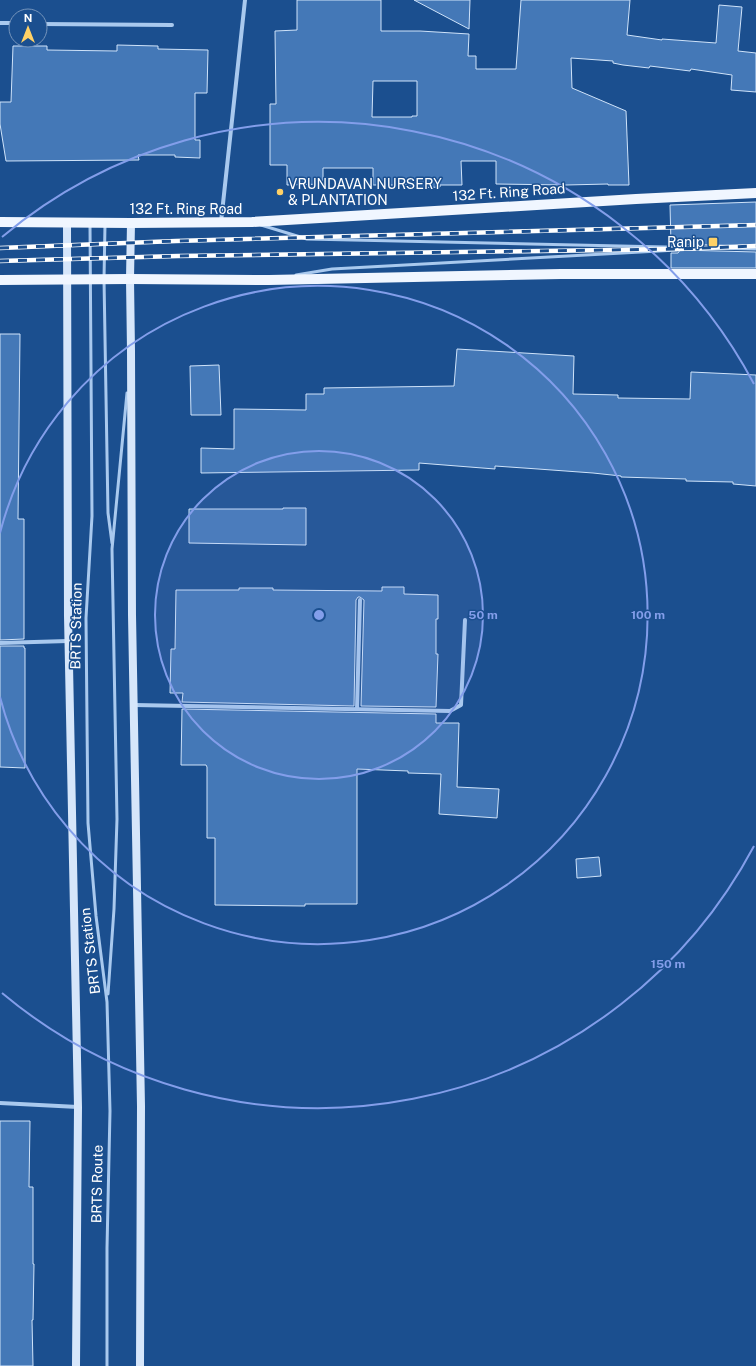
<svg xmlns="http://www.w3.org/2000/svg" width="756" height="1366" viewBox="0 0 756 1366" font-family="'Public Sans',sans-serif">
  <rect width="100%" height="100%" fill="#1b4f8f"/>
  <g fill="#4478b7" stroke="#cfe3fa" fill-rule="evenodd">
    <path d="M 297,0 L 381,0 L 381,31 L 420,31 L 469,34 L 468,56 L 476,56 L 476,69 L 516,69 L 521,0 L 630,0 L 627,35 L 662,40 L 662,39 L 716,43 L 719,5 L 742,7 L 738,51 L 756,53 L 756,92 L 731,90 L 732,75 L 691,69 L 690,71 L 650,66 L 649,68 L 623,65 L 613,63 L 613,61 L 571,58 L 572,88 L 626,111 L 629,185 L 608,185 L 608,184 L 566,185 L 496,184 L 496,161 L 461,161 L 462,185 L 440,185 L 440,187 L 413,188 L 413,185 L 373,185 L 373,168 L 323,168 L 323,184 L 287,185 L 287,165 L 270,165 L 270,104 L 276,104 L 275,31 L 297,30 ZM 373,81 L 417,81 L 417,116 L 412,116 L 412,117 L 372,117 Z"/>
    <path d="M 414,0 L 470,0 L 469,29 Z"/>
    <path d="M 117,45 L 158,46 L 158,49 L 208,50 L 207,93 L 195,93 L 195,140 L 200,140 L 200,158 L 175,157 L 175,155 L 138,155 L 139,160 L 6,161 L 0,124 L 0,102 L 11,102 L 13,46 L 47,46 L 47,50 L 117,51 Z"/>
    <path d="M 756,202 L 756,246 L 671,244 L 670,205 Z"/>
    <path d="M 680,250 L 756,252 L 756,268 L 671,268 L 671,253 L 678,253 Z"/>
    <path d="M 0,334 L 20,334 L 18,519 L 24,519 L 24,639 L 0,640 Z"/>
    <path d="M 457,349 L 574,356 L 573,394 L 618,395 L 618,398 L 690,399 L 691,372 L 756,375 L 756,486 L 733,484 L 733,482 L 686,481 L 686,479 L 621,477 L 621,476 L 593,473 L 538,469 L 495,466 L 495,469 L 419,463 L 419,470 L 201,473 L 201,448 L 234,449 L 234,409 L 306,410 L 306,394 L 324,394 L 324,388 L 454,386 Z"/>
    <path d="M 219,365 L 221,415 L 191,415 L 190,366 Z"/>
    <path d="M 283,508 L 306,508 L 306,545 L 189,543 L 189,509 L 283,509 Z"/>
    <path d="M 382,587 L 404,587 L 404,594 L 438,595 L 438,619 L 436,619 L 436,654 L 438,654 L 436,707 L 361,706 L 364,600 L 360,597 L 358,597 L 356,600 L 354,706 L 182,702 L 183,693 L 170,693 L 171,649 L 175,649 L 176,590 L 239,590 L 239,588 L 273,588 L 273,590 L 382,591 Z"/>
    <path d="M 0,646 L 24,646 L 24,648 L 25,648 L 25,768 L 0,767 Z"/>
    <path d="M 182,709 L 436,714 L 436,723 L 459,723 L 457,787 L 499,789 L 497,818 L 439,814 L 441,774 L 408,773 L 408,771 L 357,769 L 357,904 L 305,904 L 305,906 L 215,905 L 215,838 L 207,838 L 207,767 L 206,765 L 181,765 Z"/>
    <path d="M 599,857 L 601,876 L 577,878 L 576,859 Z"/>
    <path d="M 0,1121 L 30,1121 L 29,1187 L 33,1187 L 33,1264 L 34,1264 L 33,1320 L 32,1320 L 33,1366 L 0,1366 Z"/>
  </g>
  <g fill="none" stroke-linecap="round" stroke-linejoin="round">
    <g stroke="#a9c9ee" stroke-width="3">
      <path d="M 90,225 L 92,516 L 86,618 L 88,823 L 96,916 L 107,1002 L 110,1111 L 107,1248 L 107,1366"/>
      <path d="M 105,225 L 104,279 L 108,513 L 112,543"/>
      <path d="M 261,225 L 307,239 L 756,249"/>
      <path d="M 296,275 L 332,269 L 677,250"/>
      <path d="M 108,994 L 114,909 L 117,819 L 112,549 L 127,393"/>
    </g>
    <g stroke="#a9c9ee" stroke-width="4">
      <path d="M 0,23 L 16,23"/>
      <path d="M 40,24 L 172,25"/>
      <path d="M 221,222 L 245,0"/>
      <path d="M 0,643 L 68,641"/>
      <path d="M 134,705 L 450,711 L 461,705 L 465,620"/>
      <path d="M 357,709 L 360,600"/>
      <path d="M 0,1103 L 78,1107"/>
    </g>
    <g stroke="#d6e6fa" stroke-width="8">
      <path d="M 67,222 L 68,616 L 78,1107 L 76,1366"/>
      <path d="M 131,223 L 130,279 L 131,351 L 132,615 L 141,1106 L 140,1366"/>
    </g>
    <g stroke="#f0f6ff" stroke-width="10">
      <path d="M 0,222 L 131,223 L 252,222 L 636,199 L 756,193"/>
      <path d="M 0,280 L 130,279 L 269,280 L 561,274 L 756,274"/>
    </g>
    <g stroke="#fff" stroke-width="4.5">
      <g id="rail">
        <path d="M 0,248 L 176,241 L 756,225"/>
        <path d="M 0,261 L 178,256 L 678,249 L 756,246"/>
      </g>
    </g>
    <use href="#rail" stroke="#1b4f8f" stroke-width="3" stroke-dasharray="9" stroke-linecap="butt"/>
  </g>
  <circle cx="319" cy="615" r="164" fill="#839eea" fill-opacity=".12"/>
  <g fill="none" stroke="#839eea" stroke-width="2">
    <circle cx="319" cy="615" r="164"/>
    <path d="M0 533A329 329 0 1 1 0 697"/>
    <path d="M754 846A493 493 0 0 1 2 993M2 237A493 493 0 0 1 754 384"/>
  </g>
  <g fill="#ffd166" stroke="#1b4f8f" stroke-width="1.5">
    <circle cx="280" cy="192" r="4"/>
    <rect x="708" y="237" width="10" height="10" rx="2"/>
  </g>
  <g text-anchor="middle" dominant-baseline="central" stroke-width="3" stroke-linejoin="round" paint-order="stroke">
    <g font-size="14" fill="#fff" stroke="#1b4f8f" text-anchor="start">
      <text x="288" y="184">VRUNDAVAN NURSERY<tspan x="288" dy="16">&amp; PLANTATION</tspan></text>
      <text x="704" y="242" text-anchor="end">Ranip</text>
    </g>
    <g font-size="14" fill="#fff" stroke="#1b4f8f">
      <text transform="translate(509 192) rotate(-4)">132 Ft. Ring Road</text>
      <text x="186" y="209">132 Ft. Ring Road</text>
      <text transform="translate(76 626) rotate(-89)">BRTS Station</text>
      <text transform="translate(90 951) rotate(-97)">BRTS Station</text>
      <text transform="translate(97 1184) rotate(-89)">BRTS Route</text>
    </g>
  </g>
  <circle cx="319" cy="615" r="6" fill="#839eea" stroke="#1b4f8f" stroke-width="2"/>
  <g font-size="12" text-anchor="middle" font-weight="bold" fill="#839eea" stroke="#1b4f8f" stroke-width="3" stroke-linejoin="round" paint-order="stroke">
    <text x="483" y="619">50 m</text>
    <text x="648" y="619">100 m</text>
    <text x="668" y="968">150 m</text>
  </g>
  <g transform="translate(28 28)"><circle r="19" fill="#1b4f8f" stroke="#7695bc"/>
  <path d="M0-3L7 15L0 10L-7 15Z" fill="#ffd166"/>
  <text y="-6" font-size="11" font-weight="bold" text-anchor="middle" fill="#ffffff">N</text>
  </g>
</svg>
